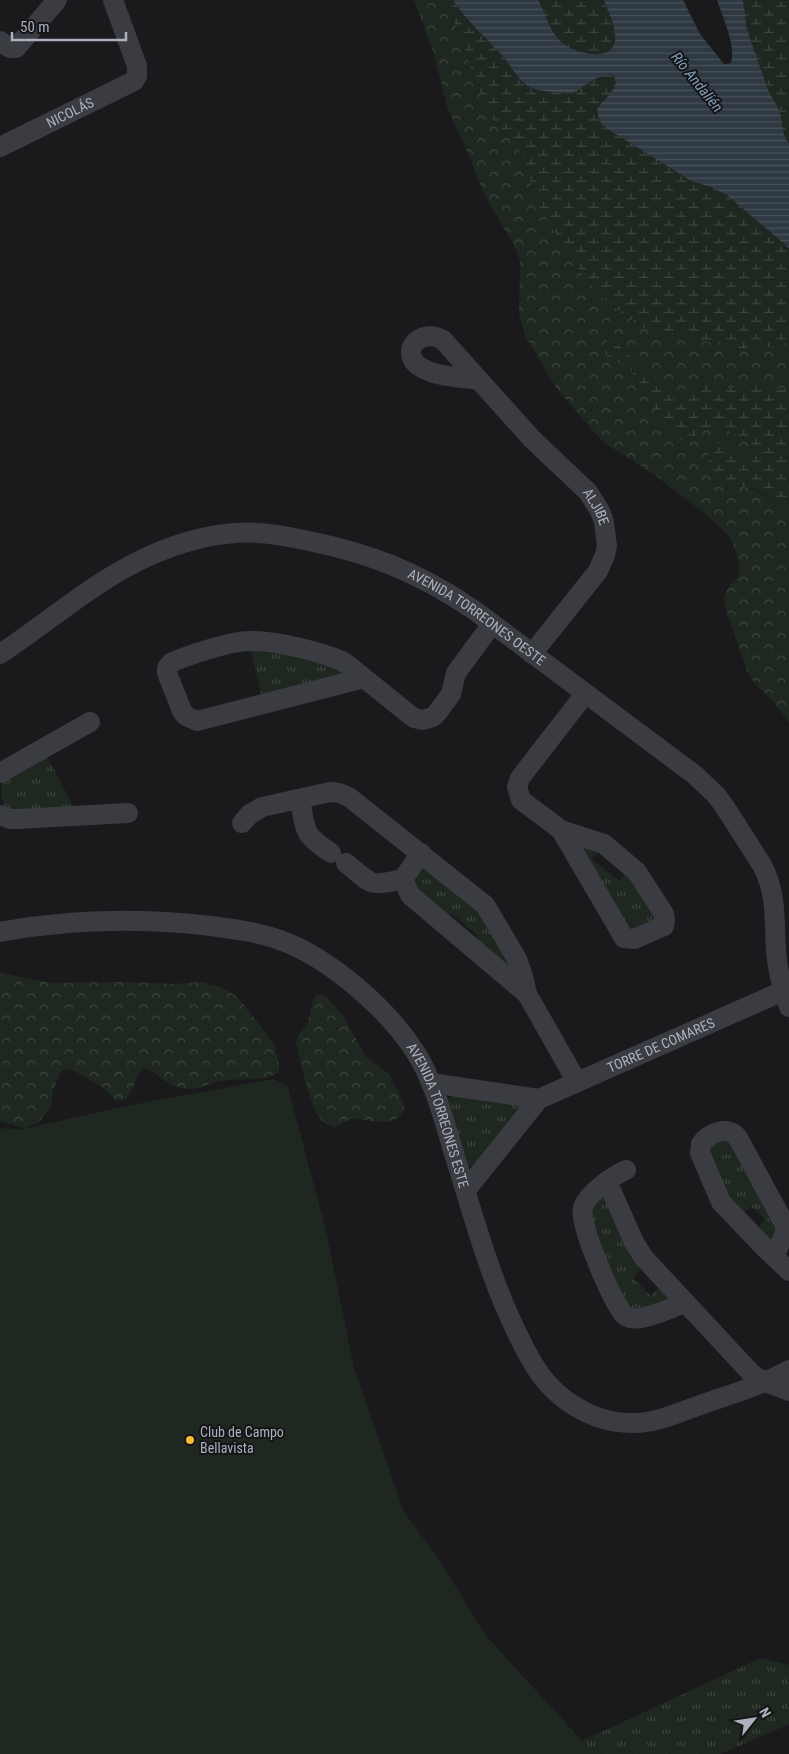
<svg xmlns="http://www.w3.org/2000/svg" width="789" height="1754" viewBox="0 0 789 1754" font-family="'Roboto Condensed',sans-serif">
  <defs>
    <pattern id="grass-tufts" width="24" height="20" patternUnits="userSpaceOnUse" patternTransform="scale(1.25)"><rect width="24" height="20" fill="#1f2820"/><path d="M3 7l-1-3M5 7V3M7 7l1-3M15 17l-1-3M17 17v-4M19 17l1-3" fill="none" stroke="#3d453e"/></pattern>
    <pattern id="forest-crowns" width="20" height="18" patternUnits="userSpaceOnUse" patternTransform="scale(1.25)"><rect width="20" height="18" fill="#1f2820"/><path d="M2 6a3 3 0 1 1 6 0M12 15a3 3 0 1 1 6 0" fill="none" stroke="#3d453e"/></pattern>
    <pattern id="wetland-marsh" width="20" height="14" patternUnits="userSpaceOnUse" patternTransform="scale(1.25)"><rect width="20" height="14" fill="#1f2820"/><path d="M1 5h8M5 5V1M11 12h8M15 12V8" fill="none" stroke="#3d453e"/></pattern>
    <pattern id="water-rules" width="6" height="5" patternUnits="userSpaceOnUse" patternTransform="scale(1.25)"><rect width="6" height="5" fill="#2e3942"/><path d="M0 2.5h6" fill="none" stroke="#4a535b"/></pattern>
  </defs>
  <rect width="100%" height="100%" fill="#1a1a1c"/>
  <g fill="url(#grass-tufts)">
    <path d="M 250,648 L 339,664 L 346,675 L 262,697 Z"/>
    <path d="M 47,756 L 73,806 L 6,811 C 2,802 0,792 3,782 Z"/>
    <path d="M 577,845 L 599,851 L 592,859 L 619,881 L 626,873 L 661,917 L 633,935 Z"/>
    <path d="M 423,868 L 481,906 L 516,973 L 477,946 L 477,935 L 452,914 L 441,916 L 410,880 Z"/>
    <path d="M 453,1096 L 521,1106 L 474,1166 L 467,1166 L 448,1099 Z"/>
    <path d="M 728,1136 L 779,1221 L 773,1243 L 757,1228 L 765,1220 L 751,1206 L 743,1214 L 724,1198 L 704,1150 Z"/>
    <path d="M 601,1198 L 606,1198 L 641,1269 L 633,1278 L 651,1296 L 659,1287 L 673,1299 L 630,1313 L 587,1213 Z"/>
    <path d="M 454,1584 L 485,1635 L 582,1741 L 761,1658 L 789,1665 L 789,1724 L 721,1754 L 181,1754 Z"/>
  </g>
  <g fill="url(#forest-crowns)">
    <path d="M 414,0 L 444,0 L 462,40 L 472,73 L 487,108 L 493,119 L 518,147 L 524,158 L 538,204 L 565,249 L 584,276 L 605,300 L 643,328 L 655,333 L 668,334 L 680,330 L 702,340 L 737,350 L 748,347 L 772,347 L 789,342 L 789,391 L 765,386 L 729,388 L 705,386 L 685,395 L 674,393 L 654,381 L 629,355 L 619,346 L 608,340 L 608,357 L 630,369 L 651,400 L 690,441 C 712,417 727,428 750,444 L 752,455 L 740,457 L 720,442 L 727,483 C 760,490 765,493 789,516 L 789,722 L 772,700 L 755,684 L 748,673 L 725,607 L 724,596 L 730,585 L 738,577 L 740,566 L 733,543 L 727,534 L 709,517 L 655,475 L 603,442 L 557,389 L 525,336 L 519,313 L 520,261 L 517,251 L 483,192 L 470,158 L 448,109 L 433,51 Z"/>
    <path d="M 0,973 L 51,983 L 125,982 L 174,984 L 202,982 L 220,987 L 238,997 L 274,1044 L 279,1063 L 279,1072 C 263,1082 244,1078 226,1080 C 206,1082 201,1093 177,1087 C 165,1084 157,1072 145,1068 C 135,1074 135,1089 126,1099 L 116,1100 L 102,1087 L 71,1069 L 61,1071 L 52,1092 L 52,1102 L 49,1110 L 38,1123 L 25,1128 L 0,1121 Z"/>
    <path d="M 316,995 L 325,995 L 342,1014 L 366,1057 L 389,1074 L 403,1102 L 404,1111 C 391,1130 372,1119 353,1119 C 347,1120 340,1125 335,1127 C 329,1125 325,1124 321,1120 C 309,1105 301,1062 296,1043 C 298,1031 304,1032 308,1022 C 312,1012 309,1005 316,995 Z"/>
  </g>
  <g fill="url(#wetland-marsh)">
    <path d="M 444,0 L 453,0 C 467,21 485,36 502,55 C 511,65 517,81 530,87 C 542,93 559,92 572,94 C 588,84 593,74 614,76 L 616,83 L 613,93 L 604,100 L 603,126 L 691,181 L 711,187 L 727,195 L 789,248 L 789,342 L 772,347 L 748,347 L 737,350 L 702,340 L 680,330 L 668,334 L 655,333 L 643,328 L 605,300 L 584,276 L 565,249 L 538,204 L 524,158 L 518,147 L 493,119 L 487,108 L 472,73 L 462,40 Z"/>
    <path d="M 538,0 L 604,0 C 608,12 617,28 615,41 C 611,64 571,52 560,41 C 547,27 547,15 538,0 Z"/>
    <path d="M 743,0 L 789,0 L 789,144 L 784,135 L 780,111 L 768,90 L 747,30 Z"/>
    <path d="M 608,340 L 619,346 L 629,355 L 654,381 L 674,393 L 685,395 L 705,386 L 729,388 L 765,386 L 789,391 L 789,516 C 778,506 769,495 755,489 C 746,486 736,486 728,483 C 710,477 706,462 709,445 L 720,442 L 740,457 L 752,455 L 750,444 C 727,428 712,417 690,441 L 678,440 L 664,421 L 651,400 L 630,369 L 608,357 L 600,348 Z"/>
  </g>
  <path fill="#1f2820" d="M 274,1079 L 288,1087 L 327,1235 L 354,1368 L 404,1512 L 438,1558 L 485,1635 L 594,1754 L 0,1754 L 0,1128 L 19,1130 L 131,1105 Z"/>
  <path fill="url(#water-rules)" d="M 453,0 L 538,0 C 547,15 547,27 560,41 C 571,52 611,64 615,41 C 617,28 608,12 604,0 L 683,0 L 700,34 L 724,64 L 731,63 C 736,44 723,19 717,0 L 743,0 L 747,30 L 768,90 L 780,111 L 784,135 L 789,144 L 789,248 L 727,195 L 711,187 L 691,181 L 603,126 L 599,119 L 597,109 C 604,99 612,95 616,83 L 614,76 C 594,74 588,85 572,94 C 559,92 542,93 530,87 C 517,81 511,65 502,55 C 485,37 467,21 453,0 Z"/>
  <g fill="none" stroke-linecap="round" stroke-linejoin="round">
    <g stroke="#3a3c42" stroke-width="20">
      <path d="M 0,41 L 10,48 L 16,48 L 57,0"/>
      <path id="s1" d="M 0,147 L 134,81 L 137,76 L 137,66 L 113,0"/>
      <path id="s2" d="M 478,380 C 460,377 438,377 422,368 C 397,354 419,326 443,340 L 532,439 L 588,492 L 600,511 L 604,522 L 607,546 L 605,555 L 598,571 L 532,654"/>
      <path id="s3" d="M 0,654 C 50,621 94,581 149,556 C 176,544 206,535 236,533 C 259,531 282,535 304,540 C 370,553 418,572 474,610 L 695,775 L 716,795 L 725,807 L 762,865 C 777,894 774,918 776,950 C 777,970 782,988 789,1007"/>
      <path d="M 364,678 L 197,721 L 186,716 L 182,711 L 167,673 L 167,668 L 172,662 C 193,654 229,641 251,641 C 274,640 321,652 342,661 L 348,665 L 410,715 L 414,718 L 423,720 L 433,717 L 437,713 L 451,694 L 456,673 L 492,624"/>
      <path d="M 0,773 L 90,722"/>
      <path d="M 300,799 C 306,832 302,833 331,853"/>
      <path d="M 0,815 L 10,819 L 17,819 L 128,813"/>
      <path d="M 242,823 L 250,814 L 262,807 L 330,792 L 339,793 L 349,797 L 485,905 L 517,959 L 523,976 L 527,994 L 577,1082"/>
      <path d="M 561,830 L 624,938 L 634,939 L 664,926 L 665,920 L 664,914 L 637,872 L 604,844 L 561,830 L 521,800 L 517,787 L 520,778 L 585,694"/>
      <path d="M 346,863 C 373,885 368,887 403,879 L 421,853"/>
      <path d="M 403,879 L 410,895 L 527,994"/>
      <path id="s4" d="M 0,932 C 69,919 141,918 211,926 C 234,929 258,932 280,940 C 330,958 388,1009 416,1053 C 436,1085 445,1125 456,1160 C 475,1221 491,1282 520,1339 C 528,1355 536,1371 549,1385 C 569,1407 600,1423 630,1423 C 655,1424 680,1412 703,1404 C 732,1394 762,1385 789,1370"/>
      <path d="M 431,1083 L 539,1099"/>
      <path d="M 626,1170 C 613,1176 588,1193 583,1207 C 578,1224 611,1296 621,1311 C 623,1315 627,1317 630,1318 C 642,1322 673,1307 685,1303"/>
      <path d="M 607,1181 L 634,1242 L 644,1258 L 752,1374 L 765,1382 L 789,1391"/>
      <path id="s5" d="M 466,1190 L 539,1099 L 783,991"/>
      <path d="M 774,1256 L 785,1234 L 785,1225 L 738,1138 C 729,1125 709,1132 701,1144 L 700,1153 L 721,1202 L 765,1248 L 789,1271"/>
    </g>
  </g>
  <circle fill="#ffba2f" stroke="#151518" stroke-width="2" cx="190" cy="1440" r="5"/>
  <g text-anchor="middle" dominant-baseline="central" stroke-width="4" stroke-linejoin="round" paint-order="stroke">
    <g font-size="14" fill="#abb1bd" stroke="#151518">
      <text stroke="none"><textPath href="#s1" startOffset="78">NICOLÁS</textPath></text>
      <text stroke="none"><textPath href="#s2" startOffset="346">ALJIBE</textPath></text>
      <text stroke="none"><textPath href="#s3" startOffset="529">AVENIDA TORREONES OESTE</textPath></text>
      <text stroke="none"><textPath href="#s5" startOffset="250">TORRE DE COMARES</textPath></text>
      <text stroke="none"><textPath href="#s4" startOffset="528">AVENIDA TORREONES ESTE</textPath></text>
    </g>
    <g font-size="14" fill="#abb1bd" stroke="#151518" text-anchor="start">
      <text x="200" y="1432">Club de Campo<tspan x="200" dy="16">Bellavista</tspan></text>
    </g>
    <g font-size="15" font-style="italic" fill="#809fba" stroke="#151518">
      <text transform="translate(697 82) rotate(51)">Río Andalién</text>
    </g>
  </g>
  <g transform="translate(754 1719) rotate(60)" stroke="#151518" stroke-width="4" paint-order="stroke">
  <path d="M0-4L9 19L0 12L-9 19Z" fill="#abb1bd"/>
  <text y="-8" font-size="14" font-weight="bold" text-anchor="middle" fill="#abb1bd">N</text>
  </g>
  <path d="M12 32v8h114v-8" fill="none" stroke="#abb1bd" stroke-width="2.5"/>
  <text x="20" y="32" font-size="15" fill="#abb1bd" stroke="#151518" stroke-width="4" paint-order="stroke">50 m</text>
</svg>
